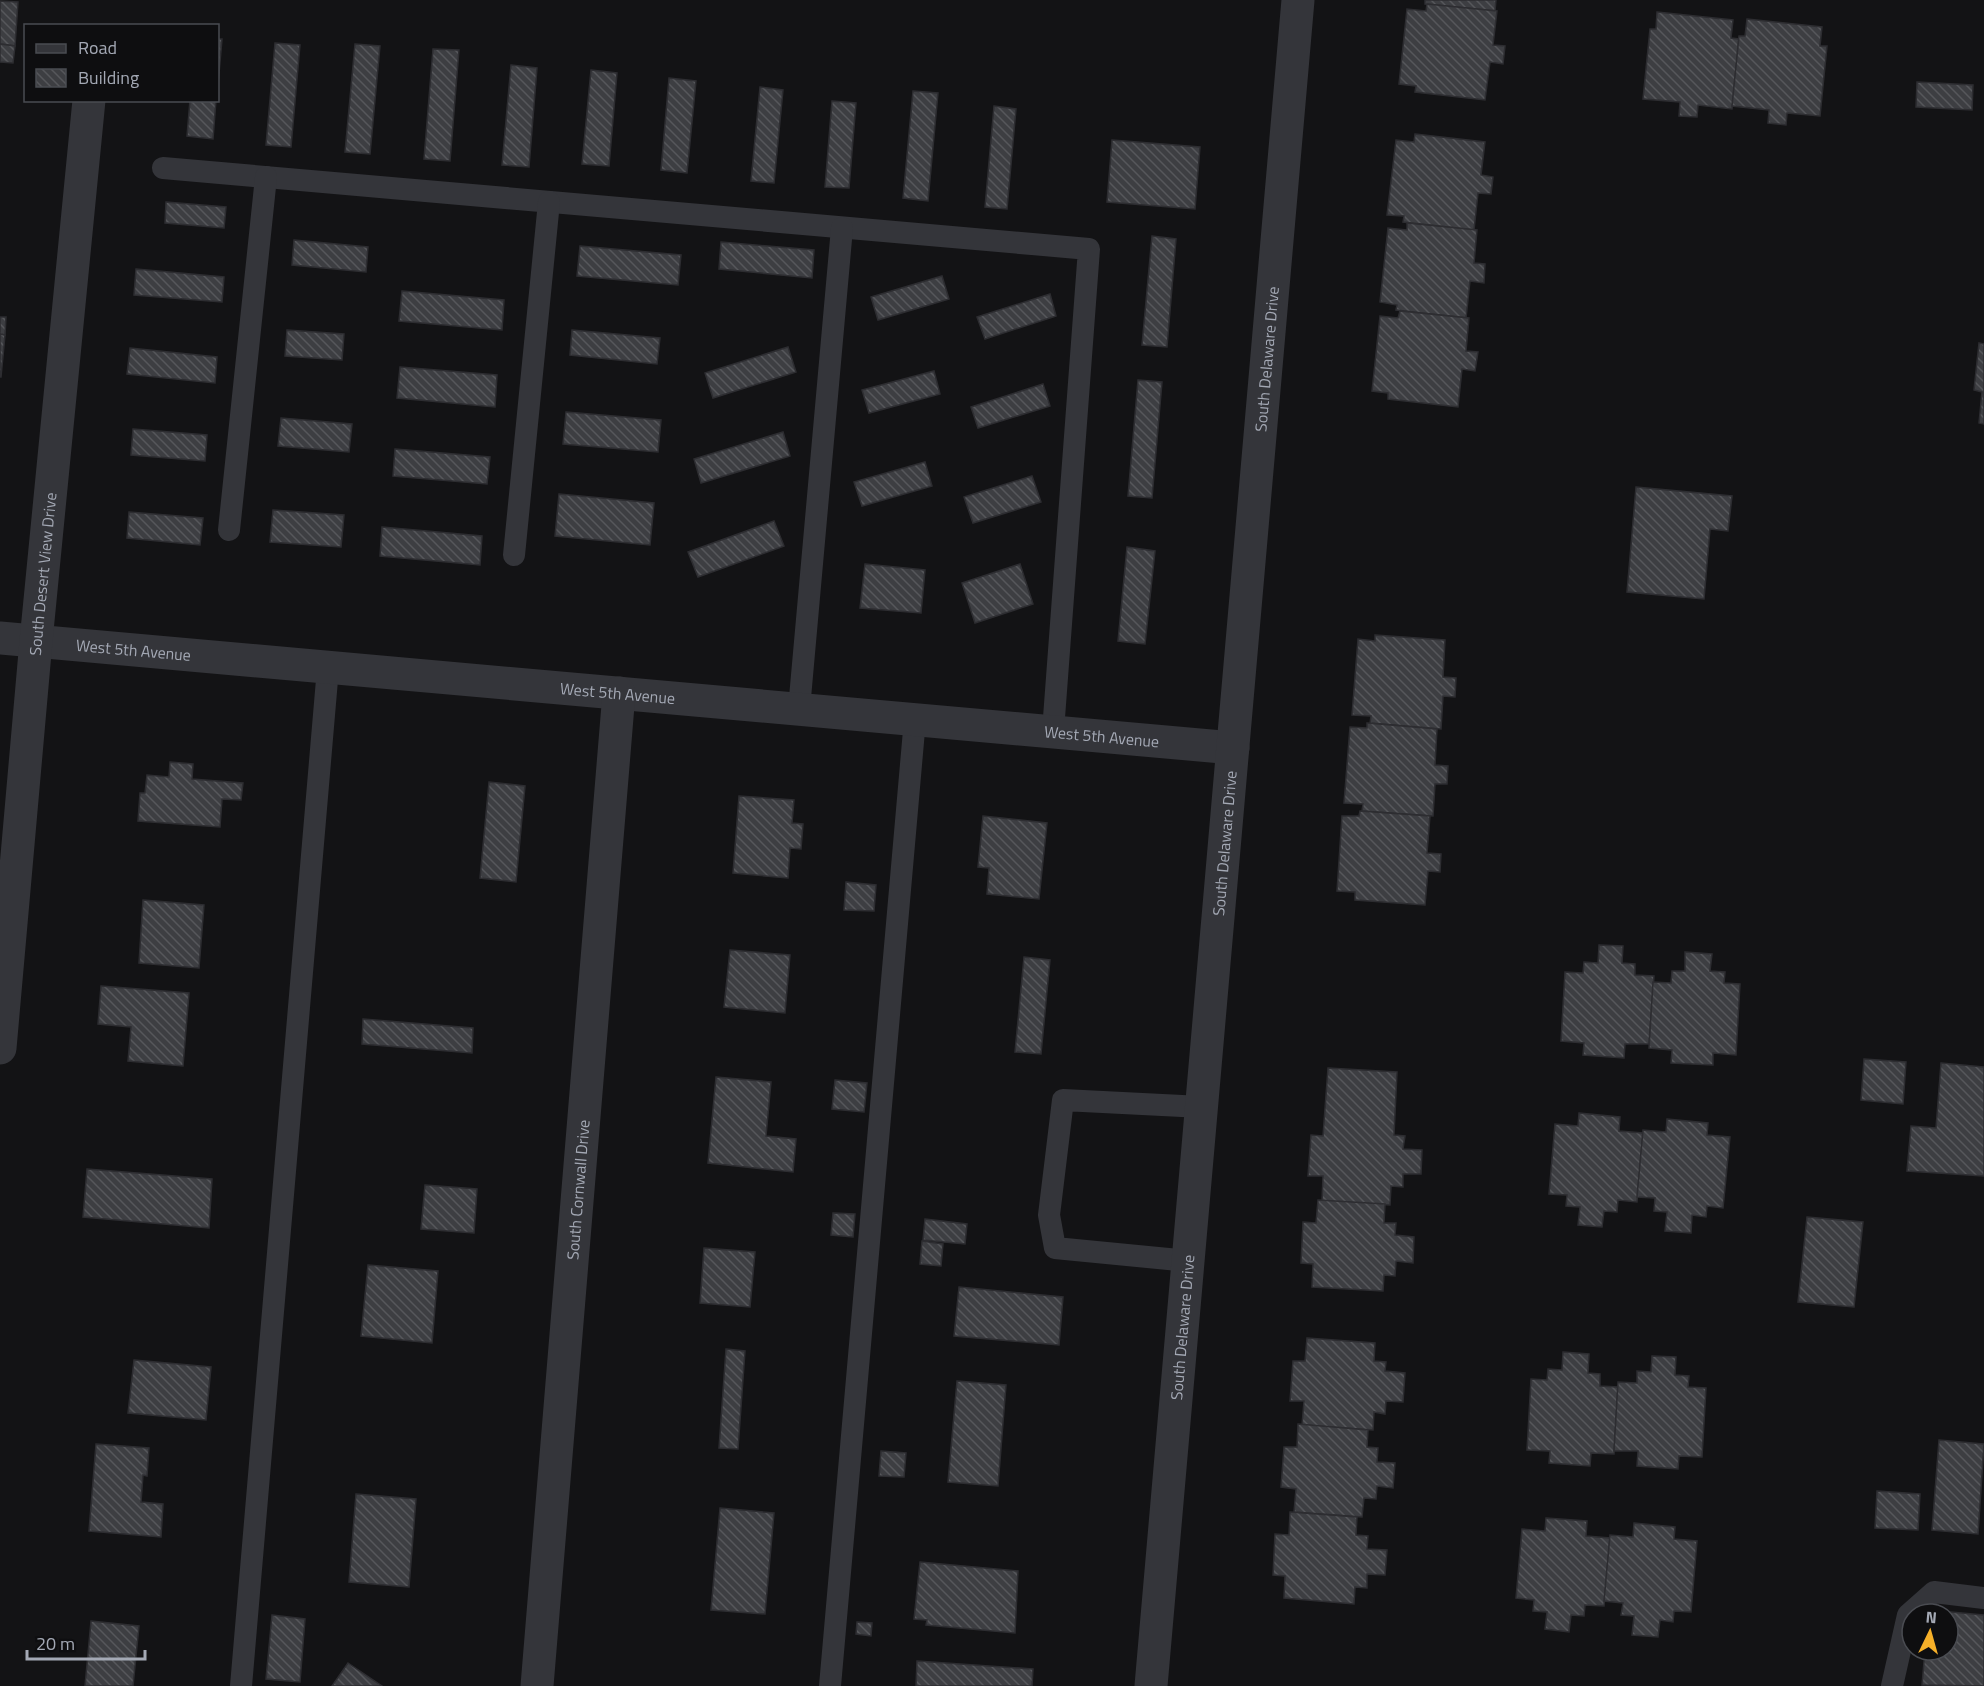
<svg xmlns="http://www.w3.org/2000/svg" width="1984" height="1686" viewBox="0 0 1984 1686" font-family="'Titillium Web',sans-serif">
  <defs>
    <pattern id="building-back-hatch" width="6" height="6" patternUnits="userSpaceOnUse" patternTransform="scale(1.5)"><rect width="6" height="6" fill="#3d3e42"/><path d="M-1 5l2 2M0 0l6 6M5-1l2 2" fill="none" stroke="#56575b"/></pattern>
  </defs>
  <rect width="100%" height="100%" fill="#131315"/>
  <g fill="url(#building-back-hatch)" stroke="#2d2d31" stroke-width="1.5">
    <path d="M 1425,0 L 1496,0 L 1495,11 L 1425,4 Z"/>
    <path d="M 0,1 L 18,2 L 15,46 L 0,44 Z"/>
    <path d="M 1427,4 L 1497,11 L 1493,45 L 1505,46 L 1503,64 L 1490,62 L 1485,100 L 1415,92 L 1416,86 L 1399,84 L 1407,9 L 1426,11 Z"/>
    <path d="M 1657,12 L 1733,20 L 1731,38 L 1739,39 L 1732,109 L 1698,105 L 1697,117 L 1679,116 L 1680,102 L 1643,99 L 1650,29 L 1656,29 Z"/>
    <path d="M 1747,19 L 1822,27 L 1820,46 L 1827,46 L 1820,116 L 1787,113 L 1786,125 L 1768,123 L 1769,110 L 1732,106 L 1739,36 L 1745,36 Z"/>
    <path d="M 218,39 L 222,39 L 218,85 Z"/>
    <path d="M 275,43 L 300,45 L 291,147 L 266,145 Z"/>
    <path d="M 0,44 L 15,46 L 13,63 L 0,62 Z"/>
    <path d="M 355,44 L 380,46 L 370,154 L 345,152 Z"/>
    <path d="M 433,49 L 459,50 L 450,161 L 424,159 Z"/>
    <path d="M 511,65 L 537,68 L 529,167 L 502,165 Z"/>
    <path d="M 591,70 L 617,73 L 609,166 L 582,164 Z"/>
    <path d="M 669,78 L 696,81 L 687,173 L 661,170 Z"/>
    <path d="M 1917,82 L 1973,85 L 1972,110 L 1916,107 Z"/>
    <path d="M 760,87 L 783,90 L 774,183 L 751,181 Z"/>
    <path d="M 913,91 L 938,93 L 928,201 L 903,198 Z"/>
    <path d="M 190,100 L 216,100 L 213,139 L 187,136 Z"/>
    <path d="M 832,101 L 856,103 L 849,188 L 825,187 Z"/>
    <path d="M 994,106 L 1016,109 L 1007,209 L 985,207 Z"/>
    <path d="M 1415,134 L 1485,142 L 1481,175 L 1493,177 L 1491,194 L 1478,193 L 1474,230 L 1403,222 L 1404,216 L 1387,215 L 1396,140 L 1414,142 Z"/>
    <path d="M 1112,140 L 1200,147 L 1195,209 L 1107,202 Z"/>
    <path d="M 166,202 L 226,207 L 224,228 L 165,223 Z"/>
    <path d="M 1407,223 L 1477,230 L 1474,263 L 1485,264 L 1484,283 L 1470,281 L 1466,318 L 1396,310 L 1397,305 L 1380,302 L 1388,228 L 1407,230 Z"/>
    <path d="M 1152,236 L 1176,239 L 1167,347 L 1142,345 Z"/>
    <path d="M 294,240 L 368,247 L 366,272 L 292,265 Z"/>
    <path d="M 721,242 L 814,250 L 812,278 L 719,269 Z"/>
    <path d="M 580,246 L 681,255 L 678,285 L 577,276 Z"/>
    <path d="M 136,269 L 224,277 L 222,302 L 134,295 Z"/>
    <path d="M 942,276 L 949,299 L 878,320 L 871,297 Z"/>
    <path d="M 402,291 L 504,300 L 502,330 L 399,321 Z"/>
    <path d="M 1050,294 L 1056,316 L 985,339 L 977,317 Z"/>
    <path d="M 1400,311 L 1469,318 L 1466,351 L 1478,352 L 1475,371 L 1462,369 L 1458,407 L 1388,399 L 1388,393 L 1372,391 L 1380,316 L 1398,318 Z"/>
    <path d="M 0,317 L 6,317 L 5,335 L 0,334 Z"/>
    <path d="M 287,330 L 344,334 L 342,360 L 285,356 Z"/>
    <path d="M 572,330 L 660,338 L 657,364 L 570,355 Z"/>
    <path d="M 0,334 L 5,335 L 1,377 L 0,377 Z"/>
    <path d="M 1979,343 L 1984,344 L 1984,424 L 1979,423 L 1982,392 L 1974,390 Z"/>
    <path d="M 788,347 L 796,372 L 713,398 L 705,373 Z"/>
    <path d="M 130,348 L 217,357 L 215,383 L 127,374 Z"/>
    <path d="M 400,367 L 497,375 L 495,407 L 397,398 Z"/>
    <path d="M 934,371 L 940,394 L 869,413 L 862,390 Z"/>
    <path d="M 1138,380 L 1162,382 L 1152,498 L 1128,496 Z"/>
    <path d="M 1043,384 L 1050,406 L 978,428 L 971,407 Z"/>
    <path d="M 566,412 L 661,420 L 658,452 L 563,444 Z"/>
    <path d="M 281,418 L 352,424 L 349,452 L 278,446 Z"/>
    <path d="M 133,429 L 207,435 L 205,461 L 131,455 Z"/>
    <path d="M 783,432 L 790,456 L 701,483 L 694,459 Z"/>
    <path d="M 395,449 L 490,457 L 487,484 L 393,476 Z"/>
    <path d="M 925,462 L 932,486 L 862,506 L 854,482 Z"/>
    <path d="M 1032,476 L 1041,502 L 973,523 L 964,497 Z"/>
    <path d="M 1636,487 L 1732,496 L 1728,531 L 1710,529 L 1704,599 L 1627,592 Z"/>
    <path d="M 559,494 L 654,503 L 650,545 L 555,536 Z"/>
    <path d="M 273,510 L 344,515 L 341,547 L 270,542 Z"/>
    <path d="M 129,512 L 203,518 L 200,545 L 127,538 Z"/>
    <path d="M 774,521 L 784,546 L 698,577 L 688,552 Z"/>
    <path d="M 382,527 L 482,536 L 480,565 L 380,556 Z"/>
    <path d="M 1127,547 L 1155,551 L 1145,644 L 1118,641 Z"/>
    <path d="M 865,564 L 925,570 L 921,613 L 860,608 Z"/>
    <path d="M 1020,564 L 1033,604 L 975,623 L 962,583 Z"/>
    <path d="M 1375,635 L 1445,640 L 1443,677 L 1456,678 L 1455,697 L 1443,696 L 1441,729 L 1370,723 L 1371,716 L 1352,715 L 1358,639 L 1375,641 Z"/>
    <path d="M 1367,723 L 1437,729 L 1435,765 L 1448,766 L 1447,784 L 1435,784 L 1433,816 L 1362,811 L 1363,804 L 1344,803 L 1350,727 L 1367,728 Z"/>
    <path d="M 170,762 L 193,764 L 192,779 L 243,783 L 241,800 L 222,799 L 220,827 L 138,821 L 140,793 L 145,793 L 147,775 L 169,777 Z"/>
    <path d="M 489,782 L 525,786 L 516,882 L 480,878 Z"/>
    <path d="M 739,796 L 794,800 L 792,823 L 803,824 L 801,849 L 790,848 L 788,878 L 733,873 Z"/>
    <path d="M 1360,811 L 1430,816 L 1427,853 L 1441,854 L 1440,872 L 1428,871 L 1425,905 L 1355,900 L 1355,892 L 1337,891 L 1342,816 L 1359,816 Z"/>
    <path d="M 983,816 L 1047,823 L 1039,899 L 987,894 L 989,868 L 978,867 Z"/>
    <path d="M 846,882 L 876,885 L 874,911 L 844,910 Z"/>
    <path d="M 143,900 L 204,905 L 199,968 L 139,963 Z"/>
    <path d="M 1599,945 L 1623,946 L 1622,963 L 1635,964 L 1635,975 L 1654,976 L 1649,1044 L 1625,1044 L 1624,1058 L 1583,1055 L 1584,1043 L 1561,1041 L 1565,972 L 1583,973 L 1584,962 L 1598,963 Z"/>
    <path d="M 730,950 L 790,955 L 785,1013 L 724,1007 Z"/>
    <path d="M 1685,952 L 1712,954 L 1710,971 L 1725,972 L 1724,983 L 1740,984 L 1736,1055 L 1713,1053 L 1713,1065 L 1671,1063 L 1672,1050 L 1649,1048 L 1653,982 L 1671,983 L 1672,971 L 1685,971 Z"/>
    <path d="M 1024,957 L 1050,960 L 1041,1054 L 1015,1052 Z"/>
    <path d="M 101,986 L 189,993 L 183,1066 L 128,1061 L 131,1027 L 98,1024 Z"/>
    <path d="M 363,1019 L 473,1028 L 472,1053 L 362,1044 Z"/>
    <path d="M 1864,1059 L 1906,1062 L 1903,1104 L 1861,1100 Z"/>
    <path d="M 1941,1063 L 1984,1067 L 1984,1176 L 1907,1171 L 1911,1126 L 1936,1128 Z"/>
    <path d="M 1328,1068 L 1397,1072 L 1394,1135 L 1405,1136 L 1403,1149 L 1422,1150 L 1421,1174 L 1403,1174 L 1403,1187 L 1391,1186 L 1390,1205 L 1322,1201 L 1323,1176 L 1308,1176 L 1311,1135 L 1323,1136 Z"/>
    <path d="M 716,1077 L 771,1082 L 766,1136 L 796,1139 L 793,1172 L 708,1163 Z"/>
    <path d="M 835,1080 L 867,1083 L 864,1112 L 832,1109 Z"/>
    <path d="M 1579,1113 L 1620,1117 L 1619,1131 L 1643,1133 L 1637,1202 L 1618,1200 L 1617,1212 L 1604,1211 L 1602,1227 L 1578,1225 L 1580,1207 L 1566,1206 L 1567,1195 L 1549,1194 L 1555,1124 L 1578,1126 Z"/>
    <path d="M 1667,1119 L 1708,1123 L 1707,1135 L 1730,1137 L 1723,1208 L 1707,1206 L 1706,1217 L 1692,1215 L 1691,1233 L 1665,1231 L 1667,1212 L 1654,1211 L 1655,1198 L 1637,1197 L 1643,1130 L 1666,1132 Z"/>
    <path d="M 87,1169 L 212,1179 L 209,1228 L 83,1217 Z"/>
    <path d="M 425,1185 L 477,1189 L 474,1233 L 421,1229 Z"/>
    <path d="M 1318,1200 L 1385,1204 L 1384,1223 L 1396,1223 L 1395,1235 L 1414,1237 L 1413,1263 L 1396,1261 L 1395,1276 L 1384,1275 L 1383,1291 L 1312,1287 L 1313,1264 L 1301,1263 L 1303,1222 L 1316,1223 Z"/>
    <path d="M 833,1213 L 855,1214 L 853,1237 L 831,1235 Z"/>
    <path d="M 1807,1217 L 1863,1222 L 1854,1307 L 1798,1302 Z"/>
    <path d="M 925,1219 L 967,1224 L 965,1244 L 923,1240 Z"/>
    <path d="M 922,1241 L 943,1244 L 941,1266 L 920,1264 Z"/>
    <path d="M 704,1248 L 755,1252 L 750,1307 L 700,1303 Z"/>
    <path d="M 368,1265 L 438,1271 L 432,1343 L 361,1336 Z"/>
    <path d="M 959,1287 L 1063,1297 L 1059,1345 L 954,1336 Z"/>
    <path d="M 1307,1338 L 1375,1343 L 1374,1361 L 1386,1362 L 1385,1371 L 1405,1373 L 1403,1402 L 1386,1401 L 1385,1414 L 1374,1412 L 1373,1430 L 1302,1425 L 1304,1401 L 1290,1401 L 1293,1361 L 1305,1361 Z"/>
    <path d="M 726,1349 L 745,1351 L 738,1449 L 719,1448 Z"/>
    <path d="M 1563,1352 L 1589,1354 L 1588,1373 L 1600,1374 L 1600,1386 L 1618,1387 L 1614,1454 L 1591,1453 L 1590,1466 L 1549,1463 L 1550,1451 L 1527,1450 L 1531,1379 L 1547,1380 L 1548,1369 L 1562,1370 Z"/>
    <path d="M 1652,1356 L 1676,1357 L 1675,1375 L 1689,1376 L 1688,1387 L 1706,1388 L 1702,1457 L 1679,1456 L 1678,1469 L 1637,1466 L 1638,1451 L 1614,1451 L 1618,1382 L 1637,1383 L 1637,1371 L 1651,1372 Z"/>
    <path d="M 134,1360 L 211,1367 L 206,1420 L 128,1413 Z"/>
    <path d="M 957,1381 L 1006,1385 L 998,1486 L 948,1482 Z"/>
    <path d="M 1298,1424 L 1368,1430 L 1367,1447 L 1378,1448 L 1377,1462 L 1395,1463 L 1393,1488 L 1377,1486 L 1376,1499 L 1364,1498 L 1362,1517 L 1294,1512 L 1296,1489 L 1281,1487 L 1284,1447 L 1297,1447 Z"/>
    <path d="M 1939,1440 L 1984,1444 L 1978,1534 L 1932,1530 Z"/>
    <path d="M 96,1444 L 149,1448 L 147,1476 L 143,1475 L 141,1502 L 163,1504 L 161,1537 L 89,1531 Z"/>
    <path d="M 881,1451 L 906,1453 L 904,1477 L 879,1476 Z"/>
    <path d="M 1877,1491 L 1920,1494 L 1918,1530 L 1875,1528 Z"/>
    <path d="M 356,1494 L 416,1499 L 409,1587 L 349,1582 Z"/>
    <path d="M 720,1508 L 774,1513 L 765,1614 L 711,1610 Z"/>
    <path d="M 1290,1512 L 1357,1517 L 1356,1535 L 1368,1536 L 1367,1549 L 1387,1550 L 1385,1575 L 1367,1574 L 1367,1588 L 1355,1587 L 1354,1604 L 1284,1598 L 1285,1576 L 1273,1575 L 1275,1534 L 1289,1535 Z"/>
    <path d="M 1546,1518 L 1587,1521 L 1586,1536 L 1610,1538 L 1604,1606 L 1585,1605 L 1584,1616 L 1571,1615 L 1569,1632 L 1545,1629 L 1547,1612 L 1533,1611 L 1534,1600 L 1516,1598 L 1522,1529 L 1545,1531 Z"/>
    <path d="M 1634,1523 L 1675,1527 L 1674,1539 L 1697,1541 L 1691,1612 L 1674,1611 L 1673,1622 L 1660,1620 L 1658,1637 L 1632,1635 L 1634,1616 L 1621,1615 L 1623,1603 L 1604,1601 L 1610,1535 L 1633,1537 Z"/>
    <path d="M 920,1562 L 1018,1571 L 1015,1633 L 926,1625 L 927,1620 L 914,1619 Z"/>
    <path d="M 1929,1610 L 1984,1615 L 1984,1686 L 1922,1685 L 1925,1650 L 1948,1650 L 1948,1614 L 1928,1614 Z"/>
    <path d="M 272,1615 L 305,1619 L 300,1682 L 266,1679 Z"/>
    <path d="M 91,1621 L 139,1626 L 133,1686 L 85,1686 Z"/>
    <path d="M 857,1622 L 872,1623 L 871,1636 L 856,1634 Z"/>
    <path d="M 917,1661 L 1033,1669 L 1032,1686 L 916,1686 Z"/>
    <path d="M 348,1663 L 382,1686 L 332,1686 Z"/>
  </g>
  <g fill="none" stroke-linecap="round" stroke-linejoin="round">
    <g stroke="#34353a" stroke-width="22">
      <path d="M 163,168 L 1089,249 L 1053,731"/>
      <path d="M 229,530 L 266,177"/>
      <path d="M 514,555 L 549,202"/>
      <path d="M 799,709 L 842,228"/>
      <path d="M 1189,1261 L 1055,1248 L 1049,1215 L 1063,1100 L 1202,1107"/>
      <path d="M 241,1686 L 328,668"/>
      <path d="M 830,1686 L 915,719"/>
      <path d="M 1892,1686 L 1908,1615 L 1934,1592 L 1984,1598"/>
    </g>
    <g stroke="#34353a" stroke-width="33">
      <path id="s1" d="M 0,638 L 1233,748"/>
      <path id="s2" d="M 0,1048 L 36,641 L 89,100"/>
      <path id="s3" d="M 537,1686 L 619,693"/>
      <path id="s4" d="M 1151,1686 L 1298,0"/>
    </g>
  </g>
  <g text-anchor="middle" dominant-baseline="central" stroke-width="4.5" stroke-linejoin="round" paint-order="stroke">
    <g font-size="16" fill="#a4a9b5" stroke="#0e0e10">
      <text stroke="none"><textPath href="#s4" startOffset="1332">South Delaware Drive</textPath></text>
      <text stroke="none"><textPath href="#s2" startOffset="476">South Desert View Drive</textPath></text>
      <text stroke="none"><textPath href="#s1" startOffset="134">West 5th Avenue</textPath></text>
      <text stroke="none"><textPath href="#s1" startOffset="620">West 5th Avenue</textPath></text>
      <text stroke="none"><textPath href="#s1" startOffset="1106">West 5th Avenue</textPath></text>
      <text stroke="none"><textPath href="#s4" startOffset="846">South Delaware Drive</textPath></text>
      <text stroke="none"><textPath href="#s3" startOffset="498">South Cornwall Drive</textPath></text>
      <text stroke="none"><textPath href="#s4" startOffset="360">South Delaware Drive</textPath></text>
    </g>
  </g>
  <rect x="24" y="24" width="195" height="78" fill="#0e0e10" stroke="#4a4c52" stroke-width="1.5"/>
  <rect x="36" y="44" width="30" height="9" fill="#34353a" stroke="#4a4c52" stroke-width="1.5"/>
  <text x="78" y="54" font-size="18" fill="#a4a9b5">Road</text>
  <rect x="36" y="69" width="30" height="18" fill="url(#building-back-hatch)" stroke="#4a4c52" stroke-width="1.5"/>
  <text x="78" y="84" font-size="18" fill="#a4a9b5">Building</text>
  <g transform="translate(1930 1632) rotate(5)"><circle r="28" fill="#0e0e10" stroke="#4a4c52" stroke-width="1.5"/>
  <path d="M0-4.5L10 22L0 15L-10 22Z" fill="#f6b029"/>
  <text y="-9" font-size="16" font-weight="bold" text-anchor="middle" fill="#a4a9b5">N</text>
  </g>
  <path d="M27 1650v9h118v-9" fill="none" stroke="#a4a9b5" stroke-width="3"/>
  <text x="36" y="1650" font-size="18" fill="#a4a9b5" stroke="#0e0e10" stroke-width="4.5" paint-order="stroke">20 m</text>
</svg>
